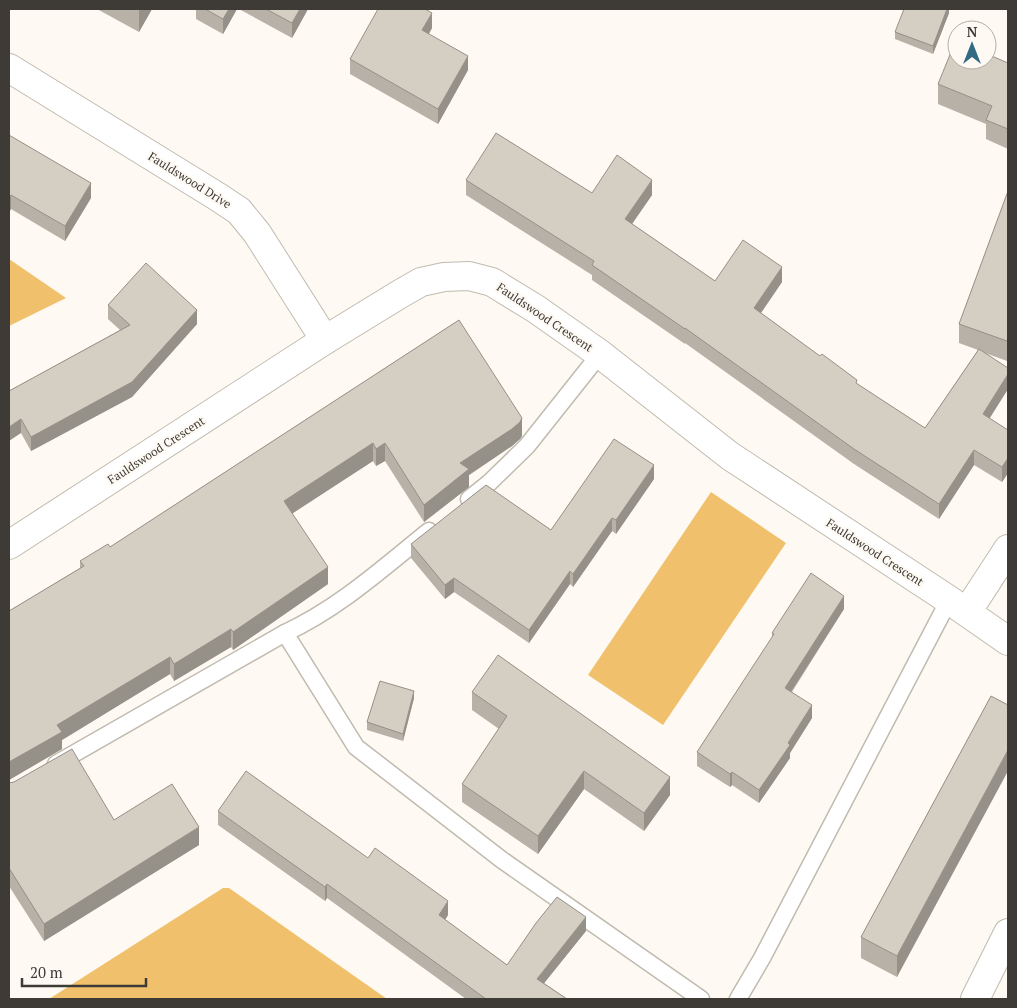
<svg xmlns="http://www.w3.org/2000/svg" width="1017" height="1008" viewBox="0 0 1017 1008" font-family="'PT Serif',serif">
  <rect width="100%" height="100%" fill="#fefaf3"/>
  <g fill="#f0c06c">
    <path d="M 9,259 L 66,298 L 9,326 Z"/>
    <path d="M 711,492 L 786,543 L 663,725 L 588,675 Z"/>
    <path d="M 223,888 L 229,888 L 387,999 L 49,999 Z"/>
  </g>
  <g fill="none" stroke-linecap="round" stroke-linejoin="round">
    <g stroke="#c0baaf" stroke-width="19">
      <g id="lane">
        <path d="M 469,499 L 489,483 L 527,446 L 600,354"/>
        <path d="M 285,633 L 356,747 L 502,860 L 701,999"/>
        <path d="M 56,764 L 285,633 C 339,608 383,568 429,531"/>
        <path d="M 738,999 L 762,958 L 949,600"/>
      </g>
    </g>
    <g stroke="#c0baaf" stroke-width="30">
      <g id="street">
        <path d="M 9,68 L 218,197 L 239,211 L 257,233 L 325,340"/>
        <path d="M 9,545 L 325,340 L 400,294 L 421,282 L 444,277 L 469,276 L 492,282 L 536,309 L 600,354 L 730,456 L 949,600 L 1008,641"/>
        <path d="M 967,612 L 1008,549"/>
        <path d="M 975,999 L 1008,933"/>
      </g>
    </g>
    <use href="#lane" stroke="#fff" stroke-width="16"/>
    <use href="#street" stroke="#fff" stroke-width="28"/>
  </g>
  <g fill="#b7b1a8">
    <path d="M 97,9 L 152,9 L 139,32 Z"/>
    <path d="M 196,9 L 237,9 L 223,34 L 196,19 Z"/>
    <path d="M 239,9 L 308,9 L 292,38 Z"/>
    <path d="M 947,9 L 949,9 L 949,13 L 933,54 L 895,39 L 895,32 Z"/>
    <path d="M 432,28 L 429,34 L 468,70 L 438,124 L 350,74 L 350,59 Z"/>
    <path d="M 1008,63 L 1008,149 L 986,139 L 986,124 L 938,104 L 938,84 Z"/>
    <path d="M 9,135 L 91,198 L 65,241 L 11,209 Z"/>
    <path d="M 466,180 L 592,193 L 652,195 L 632,224 L 715,281 L 782,282 L 761,313 L 857,384 L 925,428 L 978,350 L 959,343 L 959,324 L 1008,191 L 1007,361 L 985,353 L 1008,389 L 989,418 L 1008,430 L 1008,473 L 1002,482 L 974,465 L 939,519 L 854,464 L 685,343 L 685,344 L 592,280 L 592,275 L 466,195 Z"/>
    <path d="M 108,305 L 197,324 L 132,397 L 31,451 L 21,433 L 9,391 L 120,330 L 108,319 Z"/>
    <path d="M 459,320 L 522,436 L 520,439 L 512,446 L 469,475 L 469,487 L 424,522 L 385,461 L 376,466 L 373,461 L 292,513 L 328,584 L 233,650 L 231,647 L 174,681 L 170,674 L 62,740 L 62,749 L 9,780 L 9,611 L 80,568 L 80,561 L 110,547 Z"/>
    <path d="M 654,479 L 616,534 L 612,531 L 573,587 L 570,584 L 529,643 L 454,592 L 445,599 L 411,558 L 411,544 L 551,530 Z"/>
    <path d="M 844,609 L 792,692 L 812,718 L 790,753 L 790,758 L 759,803 L 732,785 L 730,787 L 697,766 L 697,752 L 772,638 L 772,633 Z"/>
    <path d="M 472,692 L 670,795 L 644,831 L 584,789 L 538,854 L 462,802 L 462,784 L 499,729 L 472,710 Z"/>
    <path d="M 991,696 L 897,977 L 861,958 L 861,937 Z"/>
    <path d="M 414,698 L 403,741 L 367,730 L 367,722 Z"/>
    <path d="M 9,783 L 114,820 L 199,845 L 44,941 L 9,886 Z"/>
    <path d="M 218,811 L 448,915 L 445,920 L 507,965 L 586,931 L 544,983 L 567,999 L 466,999 L 327,898 L 325,901 L 218,825 Z"/>
  </g>
  <g fill="#959088">
    <path d="M 140,9 L 152,9 L 139,32 L 139,11 Z"/>
    <path d="M 229,9 L 237,9 L 223,34 L 223,19 Z"/>
    <path d="M 300,9 L 308,9 L 292,38 L 292,23 Z"/>
    <path d="M 947,9 L 949,9 L 949,13 L 933,54 L 933,46 Z"/>
    <path d="M 432,13 L 432,28 L 422,45 L 422,30 Z"/>
    <path d="M 468,56 L 468,70 L 438,124 L 438,109 Z"/>
    <path d="M 652,180 L 652,195 L 625,234 L 625,219 Z"/>
    <path d="M 91,183 L 91,198 L 65,241 L 65,226 Z"/>
    <path d="M 11,195 L 11,209 L 9,213 L 9,198 Z"/>
    <path d="M 782,267 L 782,282 L 754,323 L 754,308 Z"/>
    <path d="M 197,310 L 197,324 L 132,397 L 31,451 L 31,437 Z"/>
    <path d="M 1008,337 L 1008,356 L 1007,361 L 1007,341 Z"/>
    <path d="M 1008,374 L 1008,389 L 983,429 L 983,414 Z"/>
    <path d="M 522,418 L 522,436 L 520,439 L 512,446 L 469,475 L 469,487 L 424,522 L 424,505 L 460,463 Z"/>
    <path d="M 21,419 L 21,433 L 9,441 L 9,427 Z"/>
    <path d="M 373,443 L 373,461 L 284,519 L 284,501 Z"/>
    <path d="M 385,443 L 385,461 L 376,466 L 376,449 Z"/>
    <path d="M 974,450 L 974,465 L 939,519 L 939,504 Z"/>
    <path d="M 1008,458 L 1008,473 L 1002,482 L 1002,467 Z"/>
    <path d="M 654,465 L 654,479 L 616,534 L 616,520 Z"/>
    <path d="M 612,518 L 612,531 L 573,587 L 573,574 Z"/>
    <path d="M 328,567 L 328,584 L 233,650 L 233,632 Z"/>
    <path d="M 570,571 L 570,584 L 529,643 L 529,630 Z"/>
    <path d="M 454,578 L 454,592 L 445,599 L 445,585 Z"/>
    <path d="M 844,596 L 844,609 L 785,701 L 785,688 Z"/>
    <path d="M 231,629 L 231,647 L 174,681 L 174,664 Z"/>
    <path d="M 170,657 L 170,674 L 62,740 L 62,749 L 9,780 L 9,762 L 57,725 Z"/>
    <path d="M 414,691 L 414,698 L 403,741 L 403,734 Z"/>
    <path d="M 812,705 L 812,718 L 790,753 L 790,758 L 759,803 L 759,790 Z"/>
    <path d="M 1008,750 L 1008,771 L 897,977 L 897,956 Z"/>
    <path d="M 584,771 L 584,789 L 538,854 L 538,836 Z"/>
    <path d="M 732,772 L 732,785 L 730,787 L 730,774 Z"/>
    <path d="M 670,777 L 670,795 L 644,831 L 644,813 Z"/>
    <path d="M 199,827 L 199,845 L 44,941 L 44,924 Z"/>
    <path d="M 327,884 L 327,898 L 325,901 L 325,887 Z"/>
    <path d="M 448,901 L 448,915 L 439,929 L 439,915 Z"/>
    <path d="M 586,917 L 586,931 L 537,992 L 537,979 Z"/>
  </g>
  <g fill="#d5cec3" stroke="#959088">
    <path d="M 205,9 L 229,9 L 223,19 Z"/>
    <path d="M 266,9 L 300,9 L 292,23 Z"/>
    <path d="M 378,9 L 425,9 L 432,13 L 422,30 L 468,56 L 438,109 L 350,59 Z"/>
    <path d="M 904,9 L 947,9 L 933,46 L 895,32 Z"/>
    <path d="M 956,40 L 957,41 L 957,60 L 987,60 L 987,54 L 1008,63 L 1008,129 L 986,120 L 992,106 L 938,84 Z"/>
    <path d="M 496,133 L 592,193 L 617,155 L 652,180 L 625,219 L 715,281 L 743,240 L 782,267 L 754,308 L 820,356 L 822,354 L 857,380 L 856,383 L 925,428 L 979,349 L 1008,368 L 1008,374 L 983,414 L 1008,430 L 1008,458 L 1002,467 L 974,450 L 939,504 L 854,449 L 685,328 L 685,329 L 592,265 L 594,261 L 466,180 Z"/>
    <path d="M 9,135 L 91,183 L 65,226 L 11,195 L 9,198 Z"/>
    <path d="M 1008,191 L 1008,337 L 1007,341 L 959,324 Z"/>
    <path d="M 146,263 L 197,310 L 132,382 L 31,437 L 21,419 L 9,427 L 9,391 L 130,325 L 108,305 Z"/>
    <path d="M 459,320 L 522,418 L 520,422 L 512,429 L 460,463 L 469,469 L 424,505 L 385,443 L 376,449 L 373,443 L 284,501 L 328,567 L 233,632 L 231,629 L 174,664 L 170,657 L 57,725 L 62,732 L 9,762 L 9,611 L 84,566 L 80,561 L 108,544 L 110,547 Z"/>
    <path d="M 614,439 L 654,465 L 616,520 L 612,518 L 573,574 L 570,571 L 529,630 L 454,578 L 445,585 L 411,544 L 486,485 L 551,530 Z"/>
    <path d="M 811,573 L 844,596 L 785,688 L 812,705 L 788,743 L 790,745 L 759,790 L 732,772 L 730,774 L 697,752 L 774,634 L 772,633 Z"/>
    <path d="M 498,655 L 670,777 L 644,813 L 584,771 L 538,836 L 462,784 L 507,716 L 472,692 Z"/>
    <path d="M 380,681 L 414,691 L 403,734 L 367,722 Z"/>
    <path d="M 991,696 L 1008,705 L 1008,750 L 897,956 L 861,937 Z"/>
    <path d="M 72,749 L 114,820 L 172,784 L 199,827 L 44,924 L 9,868 L 9,783 L 14,782 Z"/>
    <path d="M 246,771 L 368,858 L 375,848 L 448,901 L 439,915 L 507,965 L 536,923 L 557,897 L 586,917 L 537,979 L 567,999 L 486,999 L 327,884 L 325,887 L 218,811 Z"/>
  </g>
  <g text-anchor="middle" dominant-baseline="central" stroke-width="4.5" stroke-linejoin="round" paint-order="stroke">
    <g font-size="12" fill="#3e3b37" stroke="#fefaf3">
      <text transform="translate(190 180) rotate(32)">Fauldswood Drive</text>
      <text transform="translate(545 317) rotate(34)">Fauldswood Crescent</text>
      <text transform="translate(156 450) rotate(-33)">Fauldswood Crescent</text>
      <text transform="translate(875 552) rotate(33)">Fauldswood Crescent</text>
    </g>
  </g>
  <rect width="1017" height="1008" fill="none" stroke="#3e3b37" stroke-width="20"/>
  <g transform="translate(972 45)"><circle r="24" fill="#fefaf3" stroke="#b1aea8"/>
  <path d="M0-4L9 19L0 12L-9 19Z" fill="#336b85"/>
  <text y="-8" font-size="14" font-weight="bold" text-anchor="middle" fill="#3e3b37">N</text>
  </g>
  <path d="M22 978v8h124v-8" fill="none" stroke="#3e3b37" stroke-width="2.5"/>
  <text x="30" y="978" font-size="15" fill="#3e3b37" stroke="#fefaf3" stroke-width="4" paint-order="stroke">20 m</text>
</svg>
